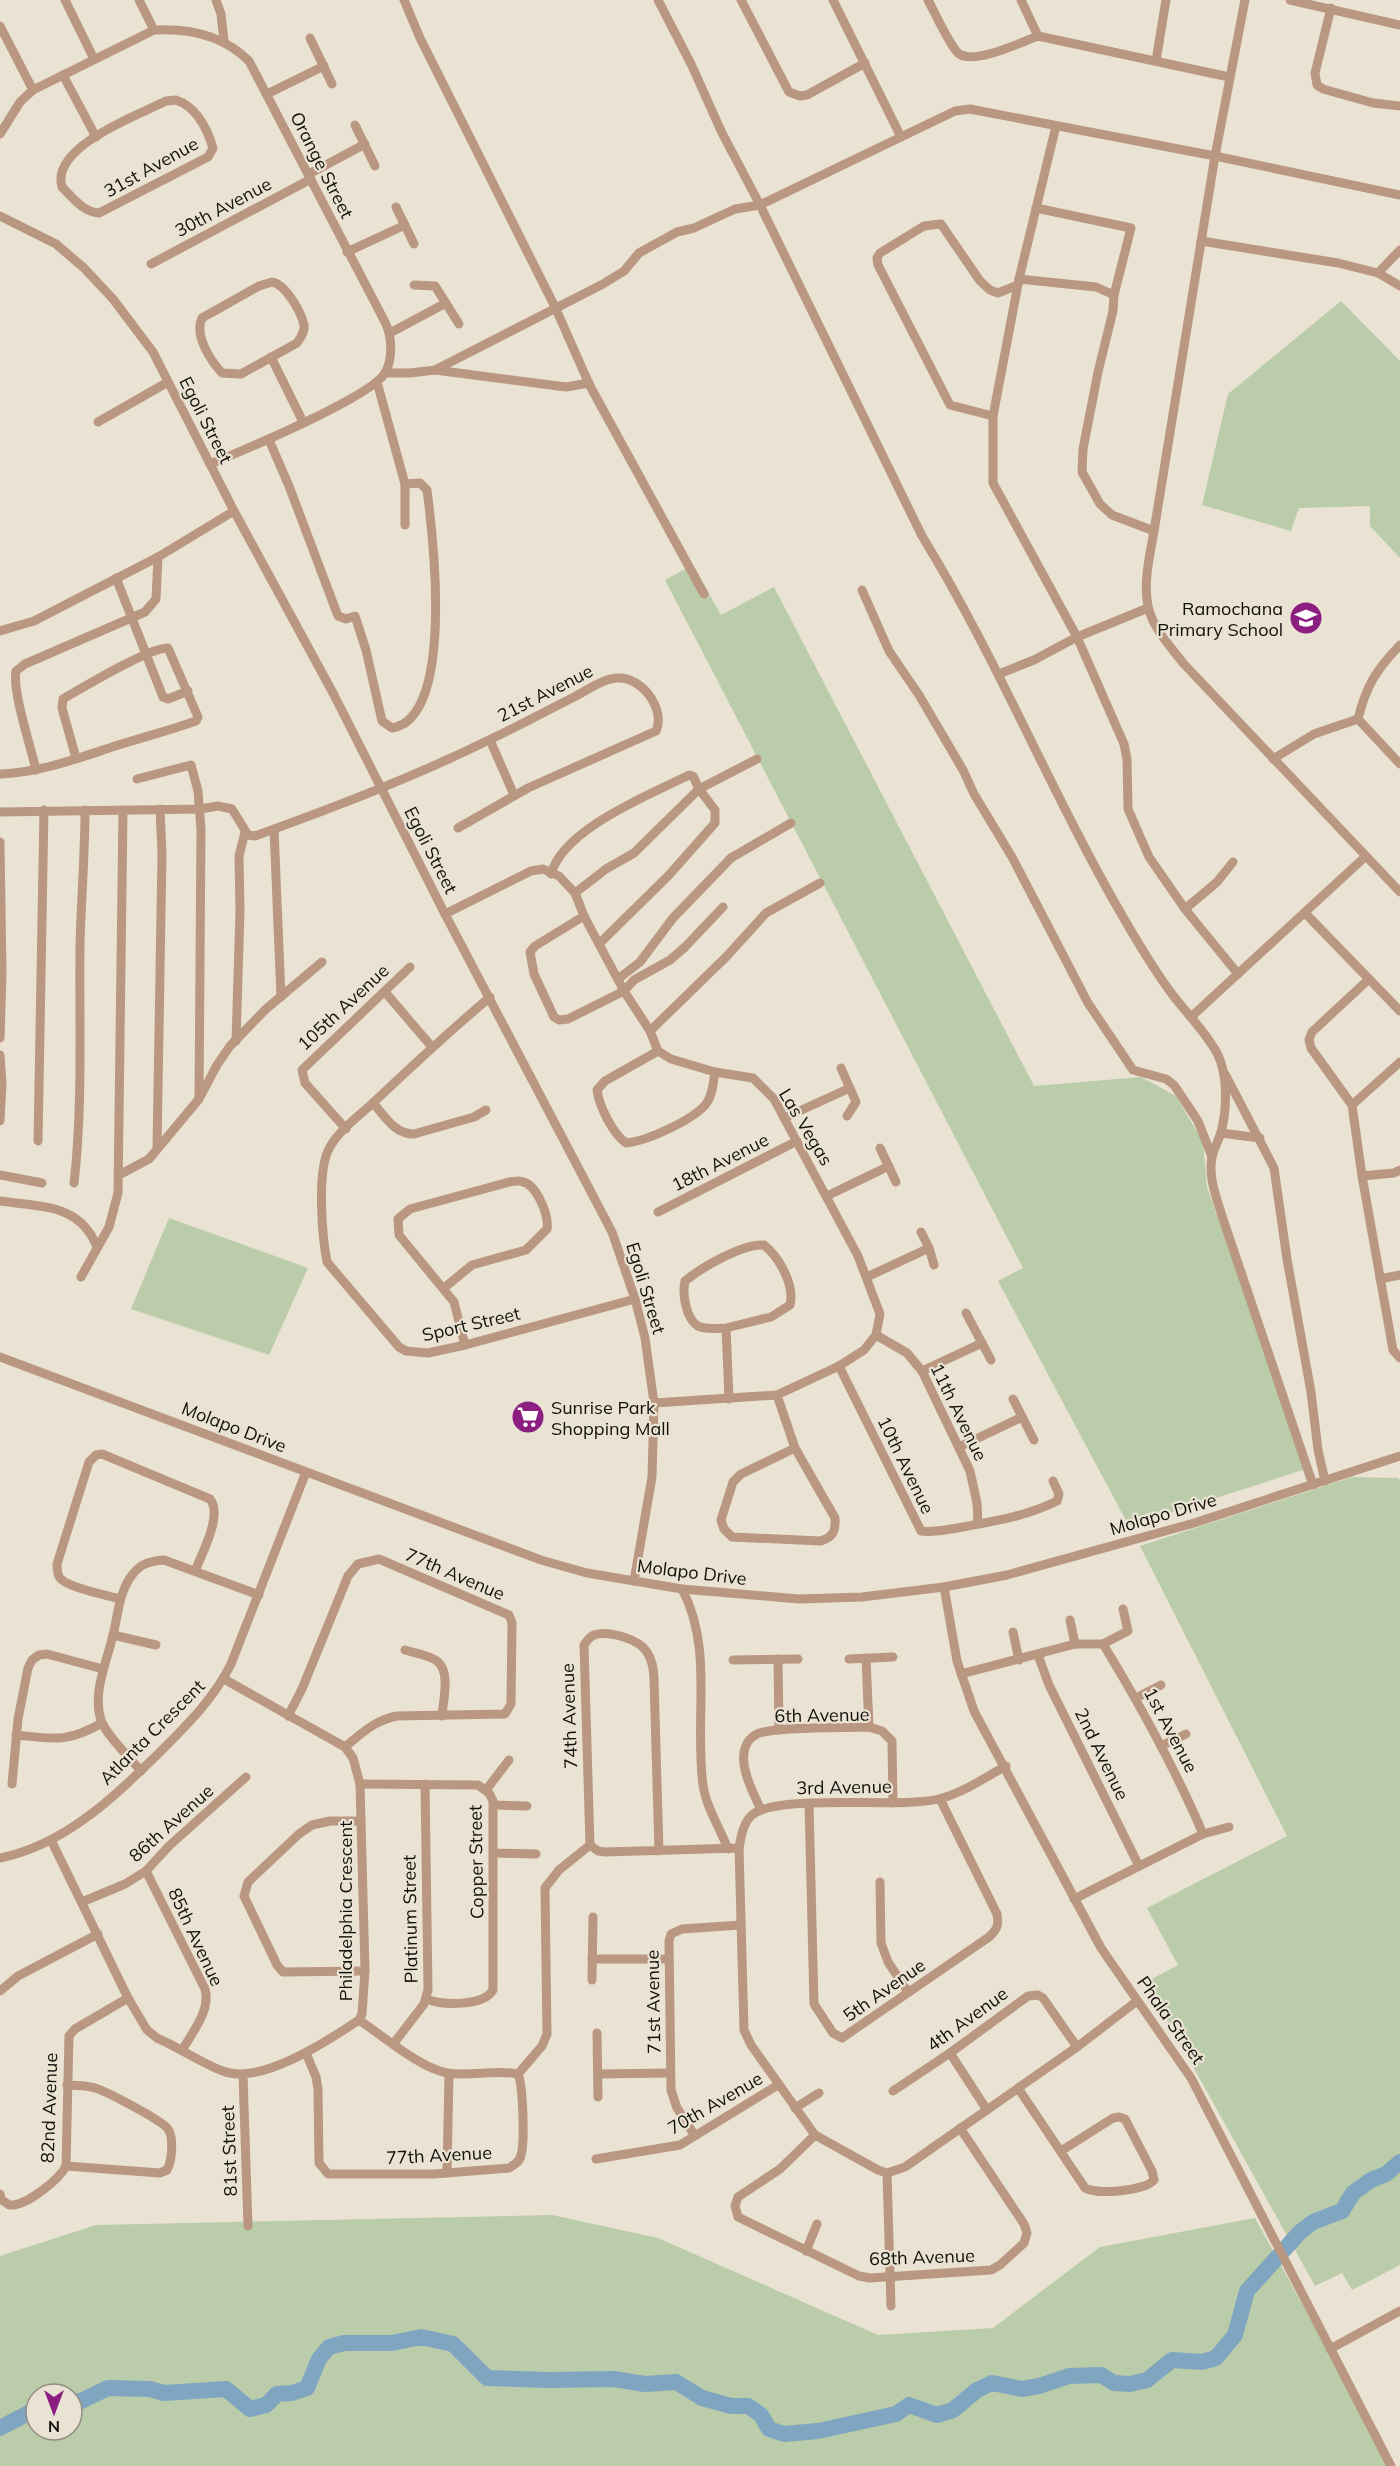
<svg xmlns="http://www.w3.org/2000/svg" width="1400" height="2466" viewBox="0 0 1400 2466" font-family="Mulish,sans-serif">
  <rect width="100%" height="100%" fill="#eae3d4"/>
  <g fill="#bacca9" fill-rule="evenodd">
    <path d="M 1341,301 L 1400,361 L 1400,558 L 1370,526 L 1370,506 L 1299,508 L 1291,531 L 1202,505 L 1228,394 Z"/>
    <path d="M 693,565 L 721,615 L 774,587 L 1034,1086 L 1141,1077 L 1176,1096 L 1203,1142 L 1207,1187 L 1306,1469 L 1129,1526 L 998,1281 L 1023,1268 L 665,580 Z"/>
    <path d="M 169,1218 L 308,1268 L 269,1355 L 131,1309 Z"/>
    <path d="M 1352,1477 L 1398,1478 L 1400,1480 L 1400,2265 L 1352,2290 L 1342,2273 L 1315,2286 L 1146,1982 L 1178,1965 L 1147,1908 L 1287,1836 L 1140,1546 Z"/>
    <path d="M 552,2215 L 658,2238 L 878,2335 L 993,2328 L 1100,2247 L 1255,2218 L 1391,2466 L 0,2466 L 0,2256 L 96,2225 ZM 36,2394 L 72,2394 L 72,2430 L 36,2430 Z"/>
  </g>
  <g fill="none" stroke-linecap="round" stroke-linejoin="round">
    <g stroke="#7fa5c1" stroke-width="16">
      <path d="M 72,2401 L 79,2402 L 108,2388 L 150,2389 L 164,2393 L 226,2389 L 250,2409 L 266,2405 L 277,2394 L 292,2393 L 307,2388 L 319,2359 L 329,2347 L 344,2343 L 392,2343 L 421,2337 L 453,2344 L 487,2378 L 549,2380 L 614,2379 L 645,2384 L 676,2382 L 702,2398 L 731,2406 L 748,2406 L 761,2415 L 769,2429 L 784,2434 L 818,2431 L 896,2414 L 909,2405 L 937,2415 L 953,2410 L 977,2390 L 992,2383 L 1022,2389 L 1039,2386 L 1069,2376 L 1101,2375 L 1114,2383 L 1130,2384 L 1147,2380 L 1172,2360 L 1202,2362 L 1216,2358 L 1235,2335 L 1247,2291 L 1300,2232 L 1313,2222 L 1342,2211 L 1353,2193 L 1371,2180 L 1386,2174 L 1400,2162"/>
      <path d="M 0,2428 L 36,2409"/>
    </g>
    <g stroke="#ba9780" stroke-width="9">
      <path d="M 65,0 L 94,59"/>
      <path d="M 139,0 L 154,30"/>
      <path d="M 216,0 L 221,14 L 224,41"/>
      <path d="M 404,0 L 420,38 L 555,307 L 590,386 L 704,594"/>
      <path d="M 658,0 L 692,66 L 722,133 L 760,205 L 922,536 C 997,658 1051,793 1123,917 C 1138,943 1154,970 1172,994 C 1187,1014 1207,1033 1218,1055 C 1228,1076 1227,1110 1221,1132 C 1219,1140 1214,1148 1212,1157 C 1208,1178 1217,1199 1223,1219 L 1313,1485"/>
      <path d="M 741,0 L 789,92 L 800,96 L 807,95 L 865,63"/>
      <path d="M 833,0 L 901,137"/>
      <path d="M 928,0 C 935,13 949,44 958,53 C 973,66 1021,42 1038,36"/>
      <path d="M 1021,0 L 1038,36 L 1229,77"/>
      <path d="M 1245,0 L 1215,156 L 1154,531 C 1150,555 1143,582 1148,606 C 1152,627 1170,646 1183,663 L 1400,892"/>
      <path d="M 1290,0 L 1400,25"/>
      <path d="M 1331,8 L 1315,73 L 1317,85 L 1323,89 L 1373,103 L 1400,106"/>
      <path d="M 0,26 L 33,90"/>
      <path d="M 310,38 L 332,84"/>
      <path d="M 1156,61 L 1166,0"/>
      <path d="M 63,75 L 96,137"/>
      <path d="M 267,94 L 324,66"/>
      <path d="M 176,100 C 197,107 207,128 213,148 L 208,157 L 99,213 C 83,212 72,197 62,187 C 50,147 138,115 166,101 Z"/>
      <path d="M 355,125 L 375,166"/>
      <path d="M 1056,126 L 1019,279 L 993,416 L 993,483 L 1077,637 L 1124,744 L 1127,759 L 1128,809 L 1149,857 L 1185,909 L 1238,974"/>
      <path d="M 0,134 L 20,102 L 33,90 L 154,30 C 189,28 224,36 249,61 L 386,324 C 392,338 393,359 385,373 C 371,397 242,451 210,464"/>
      <path d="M 309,174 L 365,144"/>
      <path d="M 396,207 L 414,244"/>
      <path d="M 1036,208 L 1131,228 L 1114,295"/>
      <path d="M 0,216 L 56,244 L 84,268 L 113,299 L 153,352 L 234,511 L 333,693 L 445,914 L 612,1232 L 635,1299 L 645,1338 L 654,1403 L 652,1477 L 634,1581"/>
      <path d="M 1201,241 L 1338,263 L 1378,273 L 1400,286"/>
      <path d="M 347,252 L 405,225"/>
      <path d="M 151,264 L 311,179"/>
      <path d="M 1378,273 L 1400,250"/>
      <path d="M 1019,279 L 1096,287 L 1114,295 L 1113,311 L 1098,372 L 1083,449 L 1082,472 L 1100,504 L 1112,515 L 1154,531"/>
      <path d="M 272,282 C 285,284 301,311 304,325 C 305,332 301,337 297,343 L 241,374 L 222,373 C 210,360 194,335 202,318 L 259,286 Z"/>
      <path d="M 414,285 L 435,286 L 459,324"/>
      <path d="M 390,333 L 446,303"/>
      <path d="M 271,357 L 303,422"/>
      <path d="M 435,370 L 566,387 L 589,383"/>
      <path d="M 385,373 L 410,373 L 435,370 L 603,284 L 624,271 L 639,253 L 677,232 L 694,228 L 735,209 L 760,205 L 955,111 L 970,109 L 1215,156 L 1400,195"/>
      <path d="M 377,382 L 405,484 L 405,525"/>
      <path d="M 993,416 L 950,405 L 878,265 L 877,258 L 880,253 L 924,226 L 941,224 L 980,281 L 990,290 L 998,293 L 1018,285"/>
      <path d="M 98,422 L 168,382"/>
      <path d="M 269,440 L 289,486 L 338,616 L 346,619 L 355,616 L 366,650 L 382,721 L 392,728 C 455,718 433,536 427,490 L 420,483 L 405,484"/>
      <path d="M 116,578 L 163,697 L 168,699 L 188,691"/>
      <path d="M 862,590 L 889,651 L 919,695 L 963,770 L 974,794 L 1012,857 L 1088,1003 L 1133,1070 L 1166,1079 L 1174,1085 L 1198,1121 L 1212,1157"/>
      <path d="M 0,631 L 34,621 L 158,557 L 234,511"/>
      <path d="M 999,674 L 1034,660 L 1077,637 L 1148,608"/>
      <path d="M 1358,719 L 1400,764"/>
      <path d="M 490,740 L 514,795"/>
      <path d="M 1273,759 L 1314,734 L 1358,719 C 1366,686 1376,670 1400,645"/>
      <path d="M 36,770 C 31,747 12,691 16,671 L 25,664 L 145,612 L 156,599 L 158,557"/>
      <path d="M 0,774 C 38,773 76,759 112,747 C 140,738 168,731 196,721 L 198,717 L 168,648 C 150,647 82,688 63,699 L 62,708 L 76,758"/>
      <path d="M 137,779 L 191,765 L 198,791 L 201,829 L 199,1099"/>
      <path d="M 0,812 L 200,809 L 218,806 L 232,809 L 248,835 L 255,836 C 335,807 414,777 491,739 C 519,726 548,710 576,696 C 589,689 603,679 617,678 C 642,676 666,710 656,731 L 528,788 L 458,828"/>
      <path d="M 274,829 L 281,997"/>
      <path d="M 0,842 L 2,974 L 0,1038"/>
      <path d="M 551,874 C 563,829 649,795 689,775 L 693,776 L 699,789 L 715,810 L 715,823 L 669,875 L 600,943"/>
      <path d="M 575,893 L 606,869 L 634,853 L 699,789 L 757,759"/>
      <path d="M 1185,909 L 1217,882 L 1233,862"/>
      <path d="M 1305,913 L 1400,1011"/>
      <path d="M 445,914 L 531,871 L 543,869 L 559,876 L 575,893 L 584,916 L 624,991 L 650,1031 L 658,1051 L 671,1059 L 715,1072 L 753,1078 L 774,1099 L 858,1256 L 880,1314 L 876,1335 L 864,1350 L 839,1366 L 777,1395 L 654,1403"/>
      <path d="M 584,916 L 535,946 L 530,952 L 534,974 L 554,1017 L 559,1020 L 568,1019 L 624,991 L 634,980 L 670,960 L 685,947 L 723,907"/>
      <path d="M 618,979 L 640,962 L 673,918 L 731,858 L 791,823"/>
      <path d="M 1369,979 L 1312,1032 L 1309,1040 L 1311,1048 L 1352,1105 L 1362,1176 L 1393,1350 L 1400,1358"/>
      <path d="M 385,992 L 432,1047"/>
      <path d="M 490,997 C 450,1031 412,1066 374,1102 C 357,1118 333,1134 326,1156 C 318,1181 322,1236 327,1262 L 399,1347 L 406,1351 L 428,1353 L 465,1345 L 635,1299"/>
      <path d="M 1191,1017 L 1366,856"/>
      <path d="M 650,1031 L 726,957 L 766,913 L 820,883"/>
      <path d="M 236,1041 L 240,911 L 239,856 L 245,832"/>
      <path d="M 658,1051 L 605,1081 L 597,1090 C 599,1106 613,1134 626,1143 C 647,1141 693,1120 706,1104 C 713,1095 713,1083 715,1072"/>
      <path d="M 0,1055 L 2,1084 L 0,1121"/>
      <path d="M 841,1068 L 856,1102 L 847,1116"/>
      <path d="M 1225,1074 L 1274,1168 L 1287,1259 L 1311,1392 L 1318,1450 L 1325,1481"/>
      <path d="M 373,1103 C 385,1116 394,1134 414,1134 L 474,1117 L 486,1110"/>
      <path d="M 1352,1105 L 1400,1062"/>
      <path d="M 784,1118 L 850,1088"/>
      <path d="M 346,1129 L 305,1083 L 302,1070 L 410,967"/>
      <path d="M 1221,1133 L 1260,1138"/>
      <path d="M 38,1141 L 44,810"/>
      <path d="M 880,1148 L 896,1182"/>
      <path d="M 157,1149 L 162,854 L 160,809"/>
      <path d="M 0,1175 L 42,1183"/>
      <path d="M 119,1175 L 149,1159 L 199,1099 L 217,1065 L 230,1046 L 266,1009 L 322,962"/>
      <path d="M 1362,1176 L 1394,1173 L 1400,1170"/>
      <path d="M 74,1183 C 83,1105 79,1025 80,946 C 81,901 85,855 85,810"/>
      <path d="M 827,1196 L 889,1166"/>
      <path d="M 0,1201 C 40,1207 80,1203 97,1247"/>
      <path d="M 658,1212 L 797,1141"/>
      <path d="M 921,1232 L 929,1248"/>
      <path d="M 81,1277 L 109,1227 L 118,1193 L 123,810"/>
      <path d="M 867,1277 L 929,1248 L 934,1265"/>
      <path d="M 1380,1279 L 1400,1275"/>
      <path d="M 444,1288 L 472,1265 L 526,1250 L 547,1229 C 549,1216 539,1192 528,1184 C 522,1180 517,1181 509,1182 L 410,1209 L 398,1219 L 399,1235 L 454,1302 L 465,1345"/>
      <path d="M 966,1313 L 991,1360"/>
      <path d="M 726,1328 C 718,1328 705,1330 698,1326 C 686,1319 682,1294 685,1281 C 701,1268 743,1243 764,1245 C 779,1257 795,1285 790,1305 L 771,1317 L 726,1328 L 729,1399"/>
      <path d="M 876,1335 L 907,1353 L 922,1371 L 970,1471 L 977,1503 L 978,1524"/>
      <path d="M 0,1357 L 541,1560 L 587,1573 L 682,1589 L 799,1599 L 862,1597 L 944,1587 L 1007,1575 L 1194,1523 L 1400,1456"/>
      <path d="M 839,1366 L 921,1531 C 935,1533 949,1529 963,1527 C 995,1521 1027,1516 1057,1501 L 1059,1494 L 1053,1481"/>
      <path d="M 922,1371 L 982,1343"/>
      <path d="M 777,1395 L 795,1448 L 835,1518 C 836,1531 833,1537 821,1541 L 732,1537 L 724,1529 L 721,1520 L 733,1482 L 741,1474 L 795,1448"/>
      <path d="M 1013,1399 L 1034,1440"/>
      <path d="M 959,1447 L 1022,1417"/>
      <path d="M 944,1587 L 957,1661 L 974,1711 L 1101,1948 L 1191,2078 L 1391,2466"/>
      <path d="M 682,1589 C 714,1649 694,1719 703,1785 C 706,1807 720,1828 728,1849"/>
      <path d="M 120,1599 C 107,1595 68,1588 60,1578 C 57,1574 57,1569 57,1564 L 89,1462 L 96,1455 L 102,1454 L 210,1499 C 223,1515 202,1553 195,1571"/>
      <path d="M 1070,1620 L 1075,1644"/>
      <path d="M 1013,1632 L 1019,1660"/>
      <path d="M 113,1635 L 156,1645"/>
      <path d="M 1103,1644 C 1140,1705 1175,1768 1203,1834"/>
      <path d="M 405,1650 C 415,1653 429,1655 437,1661 C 451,1672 443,1701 442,1716"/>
      <path d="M 1038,1655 L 1049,1685 L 1139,1866"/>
      <path d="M 866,1658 L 869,1727"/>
      <path d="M 778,1659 L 779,1730"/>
      <path d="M 849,1659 L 893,1657"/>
      <path d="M 733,1660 L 798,1659"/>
      <path d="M 961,1674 L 1075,1644 L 1103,1644 L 1128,1631 L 1123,1609"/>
      <path d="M 1136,1698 L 1161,1685"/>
      <path d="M 288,1716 L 302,1689 L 348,1576 L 358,1564 L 379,1559 L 509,1615 L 512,1623 L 511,1704 L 505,1714 L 397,1716 C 375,1720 362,1733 345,1747"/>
      <path d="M 16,1735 C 54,1739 67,1743 102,1723"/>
      <path d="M 1161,1746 L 1186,1734"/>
      <path d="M 1006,1766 C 984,1778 963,1793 939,1799 C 898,1809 778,1793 752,1815 C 743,1823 741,1837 739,1848 L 744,2030 L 751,2045 L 815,2135 L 878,2170 L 887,2173 L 905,2167 L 1077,2047 L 1137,2001"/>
      <path d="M 141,1771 C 130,1758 106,1735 101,1720 C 92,1693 107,1662 113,1635 C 118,1615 119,1592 132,1575 C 141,1563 151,1561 164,1560 L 259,1595"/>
      <path d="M 12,1784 L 18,1719 L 28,1668 L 32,1660 L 39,1655 L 47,1654 L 103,1669"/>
      <path d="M 360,1784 L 478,1785 L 489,1793 L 493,1801 L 493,1990 C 484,2006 442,2006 427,1999"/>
      <path d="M 486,1790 L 509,1760"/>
      <path d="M 809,1804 L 814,2004 L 833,2033 L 842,2038 L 989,1937 C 997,1930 999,1925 997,1914 L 940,1799"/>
      <path d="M 494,1805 L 527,1806"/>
      <path d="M 761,1810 C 753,1792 739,1767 745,1748 C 747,1742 751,1737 757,1734 C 774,1726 846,1728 869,1727 L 882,1731 L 892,1741 L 893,1803"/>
      <path d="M 361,1821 L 330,1821 L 312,1825 L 299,1834 L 248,1882 L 244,1896 L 277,1965 L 283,1972 L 365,1971"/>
      <path d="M 51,1840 L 128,1998 L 147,2030 L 157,2038 C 180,2048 201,2063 223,2071 C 260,2086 329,2040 359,2020 L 362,2014 L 365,1971 L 360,1784 L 353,1758 L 345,1747 L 224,1679"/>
      <path d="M 659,1851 L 654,1680 C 654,1671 652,1660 647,1652 C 639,1639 608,1630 594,1635 C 589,1637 587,1641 584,1645 L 590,1845 L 598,1851 L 605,1852 L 739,1848"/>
      <path d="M 494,1853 L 536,1854"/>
      <path d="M 0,1858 C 66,1845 116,1795 162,1750 C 189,1723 214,1698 231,1664 L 306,1472"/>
      <path d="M 146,1871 L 205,1989 C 211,2010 193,2031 183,2049"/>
      <path d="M 880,1882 L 881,1943 L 888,1962 L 908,1992"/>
      <path d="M 1074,1899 L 1203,1834 L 1229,1827"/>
      <path d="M 82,1902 L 125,1884 L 146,1871 L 169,1846 L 246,1777"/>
      <path d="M 592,1959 L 668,1959"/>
      <path d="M 592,1980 L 593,1917"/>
      <path d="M 0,1991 L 18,1976 L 98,1934"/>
      <path d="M 597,2033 L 598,2097"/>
      <path d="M 394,2043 L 424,2004 L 428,1990 L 425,1784"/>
      <path d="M 306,2053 L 316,2077 L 318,2089 L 319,2163 L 328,2174 L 434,2174 L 509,2168 C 514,2165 520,2162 521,2155 C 525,2142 523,2085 518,2074 C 494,2069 470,2077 447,2073 C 420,2068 383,2036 359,2020"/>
      <path d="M 950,2053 L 987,2110"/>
      <path d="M 518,2074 L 542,2046 L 547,2034 L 545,1888 L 559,1870 L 590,1845"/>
      <path d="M 598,2074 L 670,2073"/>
      <path d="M 243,2075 L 248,2226"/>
      <path d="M 1018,2088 L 1085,2188 C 1098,2195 1145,2191 1154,2180 L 1152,2171 L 1125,2119 L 1119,2117 L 1113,2118 L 1061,2151"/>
      <path d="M 893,2091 L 950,2053 L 1028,1996 L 1038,1995 L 1043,1998 L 1077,2047"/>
      <path d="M 795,2108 L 819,2093"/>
      <path d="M 815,2135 L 780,2169 L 738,2197 L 735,2206 L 738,2217 L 859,2276 L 870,2278 L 991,2270 L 1000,2265 L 1024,2243 L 1027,2233 L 1024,2224 L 960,2128"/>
      <path d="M 695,2136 L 677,2108 L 671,2090 L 669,1941 L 671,1934 L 682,1929 L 741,1925"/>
      <path d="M 596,2159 L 680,2145 L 778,2085"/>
      <path d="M 66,2166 L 160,2173 L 167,2170 C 172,2161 174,2138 168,2129 C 163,2121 106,2091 95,2088 C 86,2085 76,2086 67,2085"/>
      <path d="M 447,2173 L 449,2074"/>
      <path d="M 887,2173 L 891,2306"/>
      <path d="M 0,2194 L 1,2199 L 9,2205 C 25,2207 59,2180 66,2166 L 69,2036 L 75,2029 L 128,1998"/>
      <path d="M 806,2251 L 817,2224"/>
      <path d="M 1330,2349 L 1400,2311"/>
    </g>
  </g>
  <defs>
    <g id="school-disc" transform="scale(1.725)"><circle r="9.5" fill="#8d1e81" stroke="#eae3d4"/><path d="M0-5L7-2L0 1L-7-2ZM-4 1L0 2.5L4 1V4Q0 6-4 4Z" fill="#fff"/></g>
    <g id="supermarket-disc" transform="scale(1.725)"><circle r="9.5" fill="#8d1e81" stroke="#eae3d4"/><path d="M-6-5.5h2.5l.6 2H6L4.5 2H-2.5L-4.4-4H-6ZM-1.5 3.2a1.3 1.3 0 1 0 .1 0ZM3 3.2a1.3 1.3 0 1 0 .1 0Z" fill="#fff"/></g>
  </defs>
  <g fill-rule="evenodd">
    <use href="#school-disc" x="1306" y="618"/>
    <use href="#supermarket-disc" x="528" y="1417"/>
  </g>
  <g text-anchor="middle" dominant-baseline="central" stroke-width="4.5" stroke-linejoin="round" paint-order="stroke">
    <g font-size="18" fill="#12100b" stroke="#eae3d4">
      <text transform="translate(322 165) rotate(63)">Orange Street</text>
      <text transform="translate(151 167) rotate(-29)">31st Avenue</text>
      <text transform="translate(223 207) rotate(-28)">30th Avenue</text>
      <text transform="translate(206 420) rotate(63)">Egoli Street</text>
      <text transform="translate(545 693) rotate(-27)">21st Avenue</text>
      <text transform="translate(431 850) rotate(63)">Egoli Street</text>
      <text transform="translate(343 1007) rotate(-43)">105th Avenue</text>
      <text transform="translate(806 1127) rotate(59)">Las Vegas</text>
      <text transform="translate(720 1162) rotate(-27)">18th Avenue</text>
      <text transform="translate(646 1288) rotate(73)">Egoli Street</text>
      <text transform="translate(471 1324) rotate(-13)">Sport Street</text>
      <text transform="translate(959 1412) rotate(64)">11th Avenue</text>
      <text transform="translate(234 1427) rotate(21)">Molapo Drive</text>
      <text transform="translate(906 1465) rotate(64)">10th Avenue</text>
      <text transform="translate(1163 1514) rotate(-16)">Molapo Drive</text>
      <text transform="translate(692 1572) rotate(7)">Molapo Drive</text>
      <text transform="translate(455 1574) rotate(23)">77th Avenue</text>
      <text transform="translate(822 1715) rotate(-1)">6th Avenue</text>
      <text transform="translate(569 1716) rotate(-92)">74th Avenue</text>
      <text transform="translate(1171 1730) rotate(62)">1st Avenue</text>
      <text transform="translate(152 1732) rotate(-45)">Atlanta Crescent</text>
      <text transform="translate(1102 1754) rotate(64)">2nd Avenue</text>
      <text transform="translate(844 1787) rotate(-1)">3rd Avenue</text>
      <text transform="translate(171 1823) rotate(-42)">86th Avenue</text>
      <text transform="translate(476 1862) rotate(-91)">Copper Street</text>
      <text transform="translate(345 1911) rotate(-90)">Philadelphia Crescent</text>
      <text transform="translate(410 1919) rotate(-91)">Platinum Street</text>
      <text transform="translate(196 1937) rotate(65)">85th Avenue</text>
      <text transform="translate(884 1990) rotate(-35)">5th Avenue</text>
      <text transform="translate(653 2002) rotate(-91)">71st Avenue</text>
      <text transform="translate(967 2019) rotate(-36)">4th Avenue</text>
      <text transform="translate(1171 2020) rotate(55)">Phala Street</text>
      <text transform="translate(715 2103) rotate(-30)">70th Avenue</text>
      <text transform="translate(49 2108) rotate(-88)">82nd Avenue</text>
      <text transform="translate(229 2151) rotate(-92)">81st Street</text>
      <text transform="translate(439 2155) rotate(-3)">77th Avenue</text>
      <text transform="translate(922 2257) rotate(-2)">68th Avenue</text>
    </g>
    <g font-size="18" fill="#12100b" stroke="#eae3d4" text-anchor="end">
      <text x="1283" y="608">Ramochana<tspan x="1283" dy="21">Primary School</tspan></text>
      <text x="551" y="1407" text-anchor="start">Sunrise Park<tspan x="551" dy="21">Shopping Mall</tspan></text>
    </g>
  </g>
  <g transform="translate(54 2412) rotate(180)"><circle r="28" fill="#eae3d4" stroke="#948f84" stroke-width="1.5"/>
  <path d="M0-4.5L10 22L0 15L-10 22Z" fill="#8d1e81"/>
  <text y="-9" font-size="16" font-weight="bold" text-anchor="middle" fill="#12100b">N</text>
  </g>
</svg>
